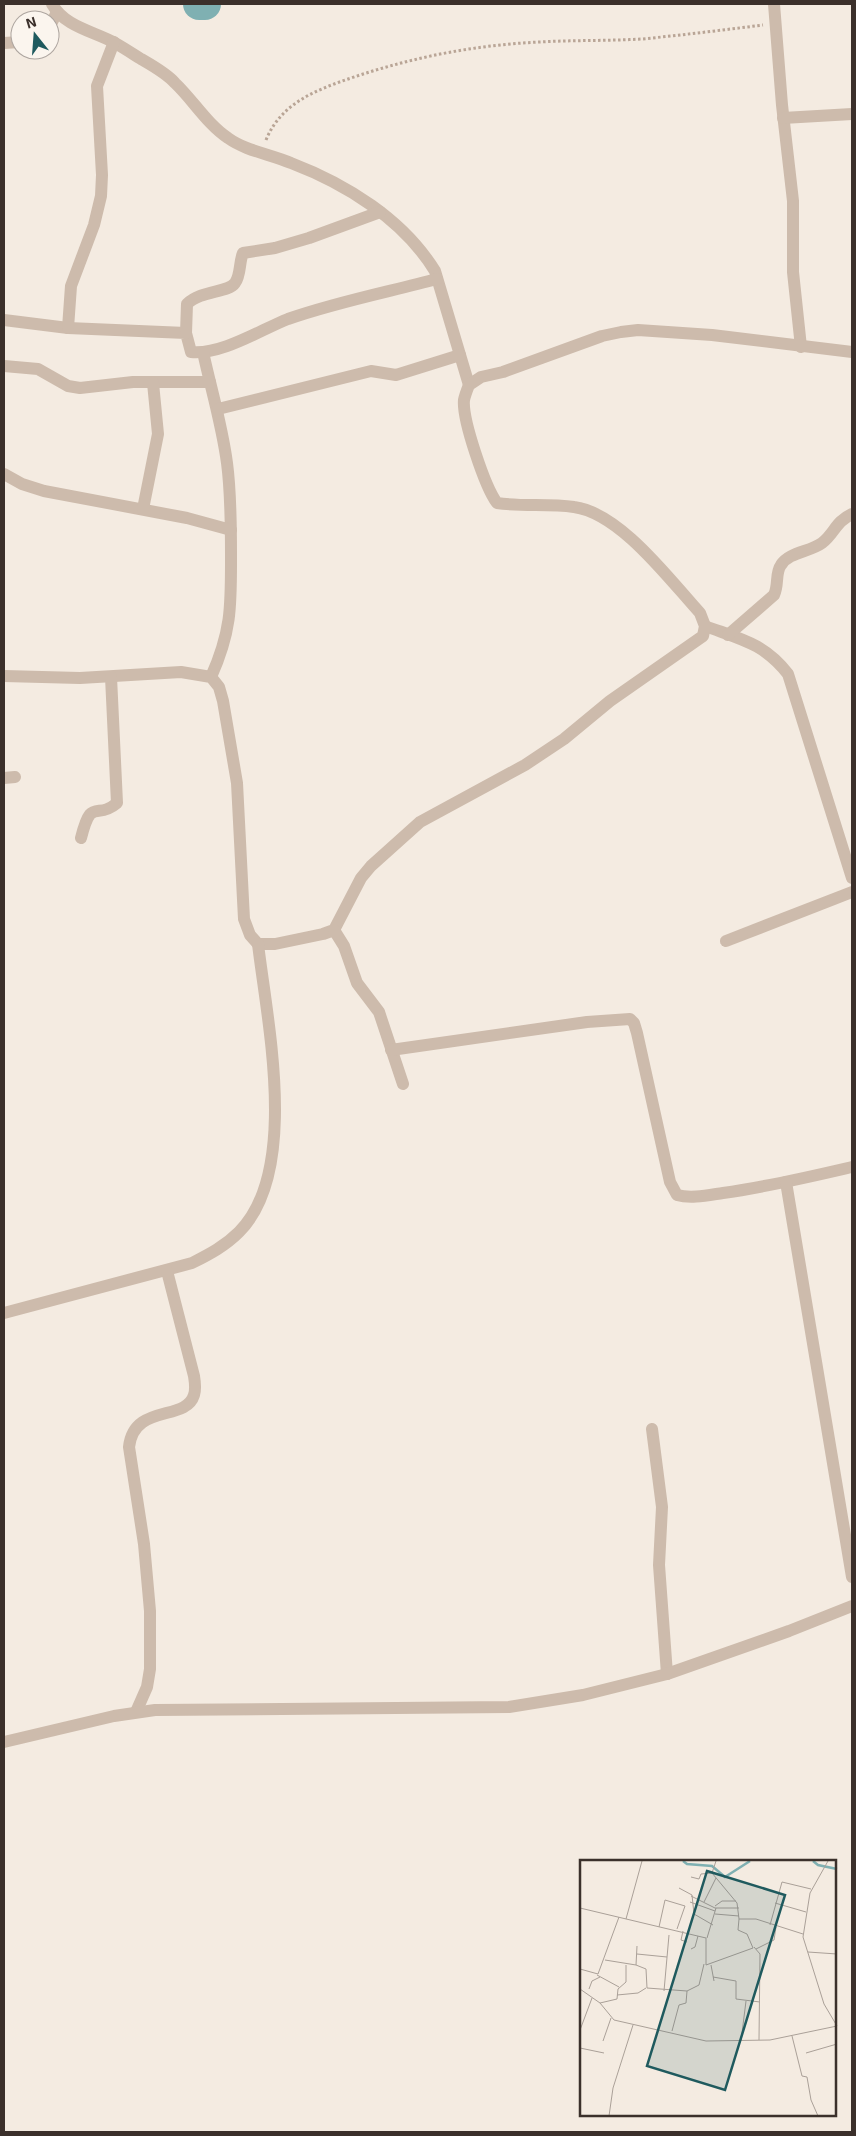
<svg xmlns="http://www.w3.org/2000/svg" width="856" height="2136" viewBox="0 0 856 2136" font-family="'Exo 2',sans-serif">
  <rect width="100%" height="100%" fill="#f4ebe1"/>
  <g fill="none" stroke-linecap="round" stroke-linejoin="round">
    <path stroke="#7fb0b2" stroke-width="32" d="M 199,4 L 205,4"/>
    <path stroke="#b9a596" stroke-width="3" stroke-dasharray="2.5 2.5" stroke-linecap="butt" d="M 266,140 C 281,103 316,90 351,78 C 413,57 475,45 540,42 C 574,40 608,41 642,39 C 683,35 723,30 763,25"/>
    <g stroke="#cdbbac" stroke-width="12">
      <path d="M 52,4 C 65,27 93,31 115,43 C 124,48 133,54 141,59 C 153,66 166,73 175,83 C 193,100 207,124 228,138 C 246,151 270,154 291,163 C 346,184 403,219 435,271 L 469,385"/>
      <path d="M 774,4 L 782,105 L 793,201 L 793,272 L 801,347"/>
      <path d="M 50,26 L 57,12"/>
      <path d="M 4,43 L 20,42"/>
      <path d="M 783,118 L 852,114"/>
      <path d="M 4,320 L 68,328 L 186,333 L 191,352 C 222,355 260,330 288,319 C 336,302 388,292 437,279"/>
      <path d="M 68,328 L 71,286 L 94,225 L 101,196 L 102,175 L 97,86 L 114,42"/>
      <path d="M 186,333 L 187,304 C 201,290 228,293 235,283 C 241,275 239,262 243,253 L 275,248 L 309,238 L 380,212"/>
      <path d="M 203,352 C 211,389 222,425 227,463 C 231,493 231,524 231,555 C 231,605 232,630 211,677"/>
      <path d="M 4,366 L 38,369 L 68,386 L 80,388 L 133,382 L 210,382"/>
      <path d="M 218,409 L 371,371 L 396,375 L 460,355"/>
      <path d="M 4,474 L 22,484 L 44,491 L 187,518 L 231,530"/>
      <path d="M 143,509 L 158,434 L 153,383"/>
      <path d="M 705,626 C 740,639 764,643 788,674 L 852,878"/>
      <path d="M 728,635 L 774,595 C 779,585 775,573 781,565 C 789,552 810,552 822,543 C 835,533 835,522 852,514"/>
      <path d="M 4,676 L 80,678 L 181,672 L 211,677 L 219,687 L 223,701 L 237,783 L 244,919 L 250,935 L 258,944 L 275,944 L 323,934 L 334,930 L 361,878 L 371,866 L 420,822 L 525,765 L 564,739 L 610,701 L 703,636 L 705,626 L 700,613 C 669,579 620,513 574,507 C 548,503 523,507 497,503 C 485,487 462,419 464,400 C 465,395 467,390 469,385 L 481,377 L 503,372 L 602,336 L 621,332 L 638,330 L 712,335 L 852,352"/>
      <path d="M 4,778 L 15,777"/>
      <path d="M 81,838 C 92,795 96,821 117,803 L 111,677"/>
      <path d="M 334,930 L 344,946 L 357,983 L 379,1012 L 403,1084"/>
      <path d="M 726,941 L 852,892"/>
      <path d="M 391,1050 L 587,1022 L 630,1019 L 634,1023 L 637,1033 L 670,1182 L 677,1195 C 691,1199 709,1195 723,1193 C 767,1187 809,1177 852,1167"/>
      <path d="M 786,1182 L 852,1577"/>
      <path d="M 4,1313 L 192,1263 C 210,1254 225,1246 239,1232 C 300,1171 267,1021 258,944"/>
      <path d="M 652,1429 L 662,1507 L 659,1565 L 667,1674"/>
      <path d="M 136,1712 L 147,1687 L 150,1669 L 150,1611 L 144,1544 L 129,1447 C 134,1403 186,1422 194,1395 C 196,1389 195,1382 194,1376 L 167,1271"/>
      <path d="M 4,1742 L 114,1716 L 155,1710 L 509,1707 L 583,1695 L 667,1674 L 789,1631 L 852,1606"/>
    </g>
  </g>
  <g transform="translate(580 1860)">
    <rect width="256" height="256" fill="#f4ebe1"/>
    <path fill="none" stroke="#7fb0b2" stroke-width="2.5" d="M 103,1 L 107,4 L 132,6 L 145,17 L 170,1M 233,1 L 238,5 L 257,9"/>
    <path fill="none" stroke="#aaa098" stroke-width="1" d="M 136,1 L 132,13 L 157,43 L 159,59M 248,1 L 230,33 L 223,77 L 244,144 L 257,166M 111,17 L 119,19 L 121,14 L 132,13M 99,28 L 112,35 L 114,54 L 133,65M 111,36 L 135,48 L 159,48M 110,42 L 135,51M 124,42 L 136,18M 195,43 L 226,52M 135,46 L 142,41 L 156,41M 0,48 L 126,78 L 126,105 L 173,88 L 167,74 L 158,70 L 159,59 L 176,59 L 223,74M 135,54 L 159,56M 46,59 L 62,1M 190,65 L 202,22 L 231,29M 79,67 L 85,40 L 105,46 L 97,69M 103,71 L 101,80 L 107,82M 127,78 L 136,48M 174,87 L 180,94 L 179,180M 111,89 L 115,87 L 118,76M 176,89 L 194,80 L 196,67M 228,92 L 257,94M 57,94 L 87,97M 25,100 L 56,105 L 57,86M 56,105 L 66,109 L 67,128 L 107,131 L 119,125 L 124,104M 131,105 L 134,121M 0,109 L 18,114 L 39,57M 17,115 L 39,127M 133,117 L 156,121 L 156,139 L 180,142M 0,129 L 20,143 L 34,160 L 126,181 L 190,180 L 257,166M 9,129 L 12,121 L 20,117M 84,131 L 89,75M 37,135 L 58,133 L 66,128M 20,143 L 37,139 L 38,129 L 46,122 L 46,105M 0,170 L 12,138M 92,171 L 99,145 L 106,143 L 107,131M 212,176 L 222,216 L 227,217 L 231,240 L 238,256M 23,181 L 31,158M 161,181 L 166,141M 0,188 L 24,193M 226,193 L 257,184M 29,256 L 33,228 L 53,165"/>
    <path fill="#1f5a5e" fill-opacity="0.15" stroke="#1f5a5e" stroke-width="2.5" d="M 127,11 L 205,35 L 145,230 L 67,206 Z"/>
    <rect width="256" height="256" fill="none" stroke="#3b302b" stroke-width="2.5"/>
  </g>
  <rect width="856" height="2136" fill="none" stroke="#3b302b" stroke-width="10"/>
  <g transform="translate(35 35) rotate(343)"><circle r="24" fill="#fbf5ee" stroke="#aea6a0"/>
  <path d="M0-4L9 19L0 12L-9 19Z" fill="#1f5a5e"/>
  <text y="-8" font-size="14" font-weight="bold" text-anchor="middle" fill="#3b302b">N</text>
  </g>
</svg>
